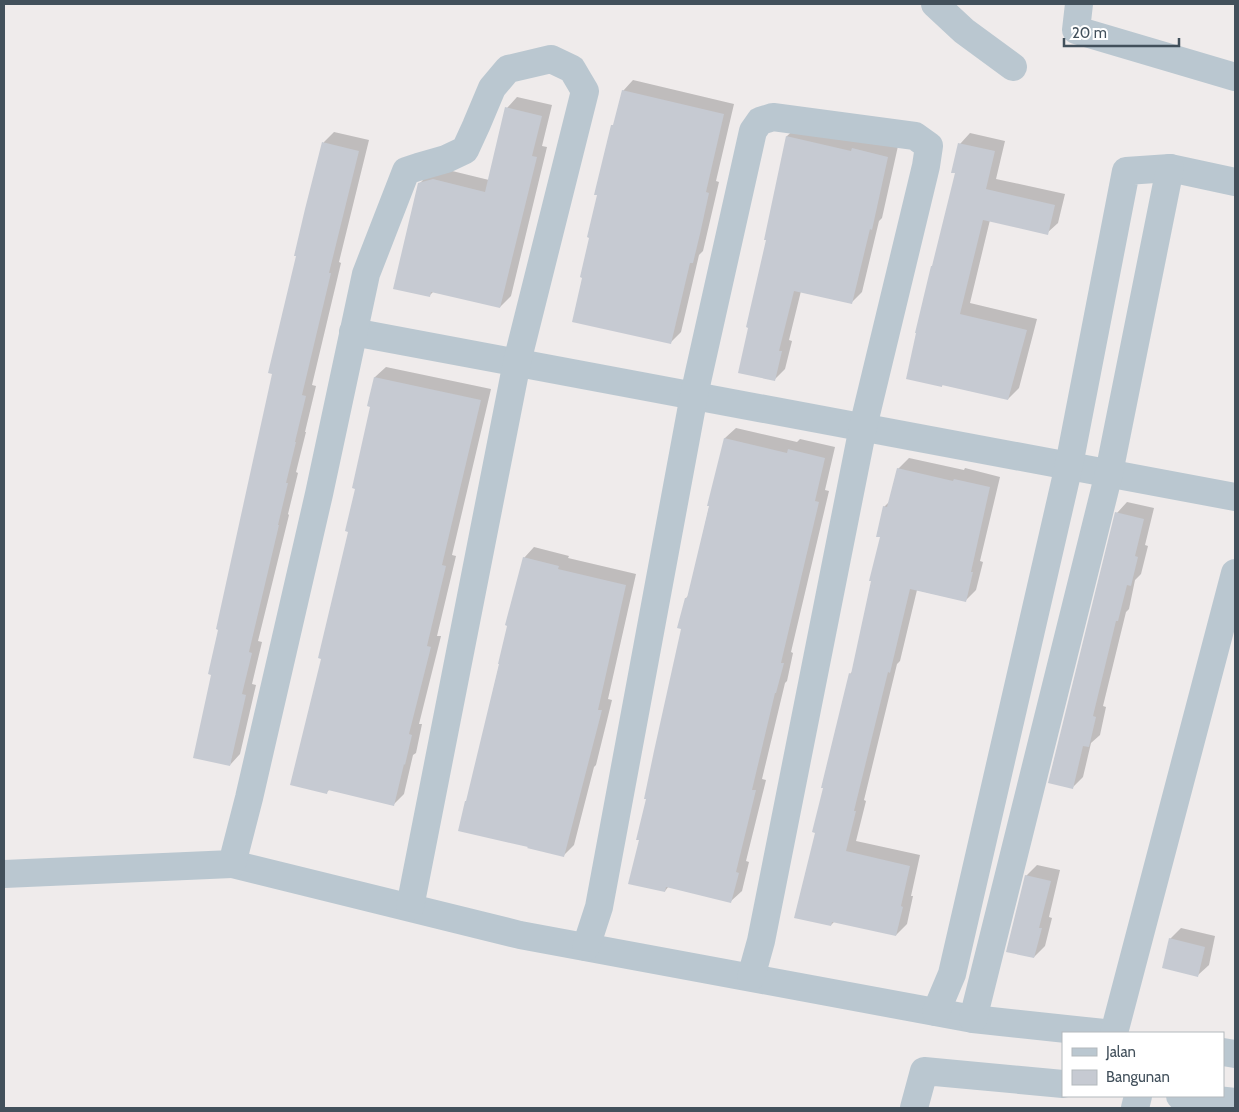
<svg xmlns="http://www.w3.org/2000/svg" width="1239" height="1112" viewBox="0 0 1239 1112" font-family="Cabin,sans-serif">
  <rect width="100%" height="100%" fill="#efebeb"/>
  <g fill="#0003">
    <path d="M 633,80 L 734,104 L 716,181 L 719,182 L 703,251 L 699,255 L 681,332 L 670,343 L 615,123 L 623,91 Z"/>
    <path d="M 517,97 L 552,105 L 542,146 L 547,147 L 511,296 L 500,307 L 434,291 L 429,296 L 419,184 L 430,173 L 444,169 L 489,180 L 507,108 Z"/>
    <path d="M 798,126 L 898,146 L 882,218 L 879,221 L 862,292 L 851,303 L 801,291 L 789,340 L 792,341 L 785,369 L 774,380 L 768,239 L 787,136 Z"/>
    <path d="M 334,132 L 369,140 L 339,262 L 341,263 L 312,385 L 316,386 L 305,432 L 306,432 L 296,472 L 298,473 L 288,514 L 289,515 L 258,641 L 262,642 L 252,684 L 256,685 L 240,754 L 230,765 L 324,142 Z"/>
    <path d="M 970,133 L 1005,141 L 996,179 L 1065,194 L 1058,223 L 1047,233 L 990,220 L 970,303 L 1037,319 L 1019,388 L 1008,399 L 943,384 L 942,386 L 956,173 L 960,144 Z"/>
    <path d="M 386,367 L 491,389 L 452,555 L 456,556 L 437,636 L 441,636 L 419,724 L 422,724 L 416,753 L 413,755 L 404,794 L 393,805 L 330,789 L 326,793 L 322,658 L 349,531 L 372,406 L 375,377 Z"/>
    <path d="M 736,428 L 797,442 L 800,439 L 835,447 L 825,490 L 829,491 L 791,652 L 793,653 L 787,681 L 785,683 L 762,779 L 766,780 L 746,861 L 749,862 L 742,891 L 731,901 L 669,886 L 665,891 L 640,840 L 647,798 L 683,628 L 686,598 L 689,595 L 725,438 Z"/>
    <path d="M 909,458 L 964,470 L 965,468 L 1000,477 L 980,561 L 983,562 L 976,590 L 965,601 L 917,590 L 900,661 L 897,664 L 864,800 L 866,801 L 856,841 L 920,855 L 911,896 L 913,896 L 907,924 L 896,935 L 835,921 L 831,925 L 816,832 L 850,674 L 853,671 L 881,536 L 884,507 L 890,501 L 898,469 Z"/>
    <path d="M 1127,502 L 1154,508 L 1145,545 L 1148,546 L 1141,574 L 1135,580 L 1129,609 L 1126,612 L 1103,706 L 1106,707 L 1100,735 L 1091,743 L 1083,777 L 1073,787 L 1117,513 Z"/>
    <path d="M 534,547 L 569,556 L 568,558 L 636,574 L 608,699 L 612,700 L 596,765 L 594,767 L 574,845 L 564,855 L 468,800 L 524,558 Z"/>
    <path d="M 1037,865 L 1060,870 L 1049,917 L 1052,918 L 1045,946 L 1034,957 L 1026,876 Z"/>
    <path d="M 1181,928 L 1215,936 L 1209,965 L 1198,975 L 1170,939 Z"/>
  </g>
  <g fill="#c6cad2">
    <path d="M 622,90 L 724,114 L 706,192 L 709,193 L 700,234 L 693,263 L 690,263 L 671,344 L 572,322 L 582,278 L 580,277 L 589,238 L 587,237 L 597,195 L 594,195 L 611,125 L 613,125 Z"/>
    <path d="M 505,107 L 542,116 L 532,156 L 537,157 L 500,308 L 431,292 L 430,297 L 393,289 L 418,183 L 433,179 L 485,192 Z"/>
    <path d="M 786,136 L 851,151 L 852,148 L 888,157 L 872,230 L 870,229 L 852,304 L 794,291 L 779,351 L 782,351 L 775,381 L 738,373 L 748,328 L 746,327 L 766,240 L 764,240 Z"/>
    <path d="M 322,142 L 359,151 L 329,273 L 331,273 L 302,395 L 306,396 L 295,442 L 296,442 L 286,483 L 288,483 L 278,525 L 279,525 L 249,652 L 252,653 L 242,694 L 246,695 L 230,766 L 193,758 L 211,675 L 208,674 L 218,630 L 216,629 L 272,374 L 268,373 L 296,256 L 294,256 L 305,209 Z"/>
    <path d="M 958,143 L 995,151 L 986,189 L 1055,205 L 1048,235 L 983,220 L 960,314 L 1027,330 L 1008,400 L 942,385 L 942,387 L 906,379 L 916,333 L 915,333 L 931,266 L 932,266 L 955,173 L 951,173 Z"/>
    <path d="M 374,377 L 481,400 L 442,565 L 446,566 L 427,646 L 431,647 L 409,734 L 412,735 L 405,765 L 404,764 L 394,806 L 328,790 L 327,794 L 290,785 L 321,659 L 318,658 L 348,532 L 345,531 L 355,489 L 352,488 L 370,407 L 367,406 Z"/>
    <path d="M 724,438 L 787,453 L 788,449 L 825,458 L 815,501 L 819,502 L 781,663 L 784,663 L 776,693 L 775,693 L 752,790 L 756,790 L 736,872 L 739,873 L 731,903 L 666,887 L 665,892 L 628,884 L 639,840 L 636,840 L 646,799 L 644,799 L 654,751 L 681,629 L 677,628 L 685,598 L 687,598 L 709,506 L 707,506 Z"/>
    <path d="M 897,468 L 953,481 L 954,479 L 990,487 L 971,572 L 973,572 L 966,602 L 910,589 L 890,673 L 888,672 L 854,811 L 856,811 L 846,851 L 910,866 L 901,906 L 903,907 L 896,936 L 832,922 L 831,926 L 794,918 L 815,833 L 812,832 L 823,788 L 821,788 L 849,673 L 851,674 L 871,581 L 869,581 L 880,537 L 876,537 L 883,506 L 887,507 Z"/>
    <path d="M 1115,512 L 1144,519 L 1135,556 L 1138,557 L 1131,586 L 1127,585 L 1118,621 L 1116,621 L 1093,716 L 1096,717 L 1089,747 L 1083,746 L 1073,789 L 1048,783 Z"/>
    <path d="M 523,557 L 559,566 L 558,569 L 626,585 L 598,710 L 602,710 L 564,857 L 527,848 L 528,847 L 458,831 L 465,801 L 466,801 L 499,664 L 498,664 L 507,626 L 505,625 Z"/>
    <path d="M 1025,875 L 1051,881 L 1039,928 L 1042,928 L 1034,958 L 1006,952 Z"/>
    <path d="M 1169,938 L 1205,947 L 1198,977 L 1162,968 Z"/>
  </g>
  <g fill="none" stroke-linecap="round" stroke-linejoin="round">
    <g stroke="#bac7d0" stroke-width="28">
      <path d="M 935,4 L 964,31 L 1013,67"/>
      <path d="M 1079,4 L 1076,30 L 1235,77"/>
      <path d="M 353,332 L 1235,497"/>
      <path d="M 232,864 L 520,935 L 973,1019 L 1104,1033"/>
      <path d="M 4,874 L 232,864 L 249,798 L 319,494 L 366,274 L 406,171 L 418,167 L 446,159 L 465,150 L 476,126 L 492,88 L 508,69 L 551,59 L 572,69 L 585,91 L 517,362 L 410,907"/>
      <path d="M 586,947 L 599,907 L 694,395 L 753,131 L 760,121 L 773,117 L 915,136 L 929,146 L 926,166 L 863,427 L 761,941 L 751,977"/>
      <path d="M 936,1012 L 952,974 L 1069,465 L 1126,171 L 1170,168 L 1235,182"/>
      <path d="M 973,1019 L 1109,473 L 1170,168"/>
      <path d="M 1114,1033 L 1235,573"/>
      <path d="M 1223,1052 L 1235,1054"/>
      <path d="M 1180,1096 L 1235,1102"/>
      <path d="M 914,1108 L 924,1071 L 1063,1084"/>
      <path d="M 1135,1108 L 1138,1096"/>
    </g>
  </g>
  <rect width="1239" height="1112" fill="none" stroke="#42505b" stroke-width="10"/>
  <rect x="1062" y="1032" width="162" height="65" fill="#ffffff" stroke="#b3b9bd"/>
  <rect x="1072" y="1048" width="25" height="8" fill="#bac7d0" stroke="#b3b9bd"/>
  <text x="1106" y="1057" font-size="15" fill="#42505b">Jalan</text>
  <rect x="1072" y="1070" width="25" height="15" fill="#c6cad2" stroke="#b3b9bd"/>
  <text x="1106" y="1082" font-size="15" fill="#42505b">Bangunan</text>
  <path d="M1064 38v8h115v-8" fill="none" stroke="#42505b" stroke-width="2.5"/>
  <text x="1072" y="38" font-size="15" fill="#42505b" stroke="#ffffff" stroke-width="4" paint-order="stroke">20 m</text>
</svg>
